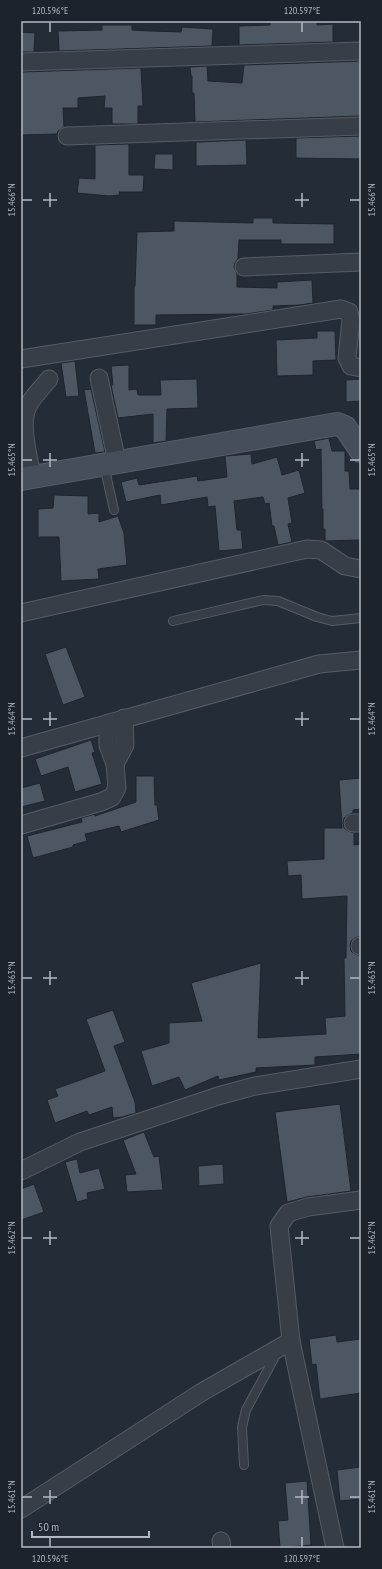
<svg xmlns="http://www.w3.org/2000/svg" width="382" height="1569" viewBox="0 0 382 1569" font-family="'PT Sans Narrow',sans-serif">
  <rect width="100%" height="100%" fill="#242c38"/>
  <g fill="#4d5663" stroke="#1f252f">
    <path d="M 270,21 L 317,21 L 317,25 L 333,24 L 333,42 L 239,45 L 239,26 L 270,25 Z"/>
    <path d="M 102,25 L 132,25 L 132,30 L 151,31 L 181,32 L 182,27 L 213,29 L 212,46 L 59,51 L 58,31 L 102,30 Z"/>
    <path d="M 21,32 L 35,33 L 34,52 L 21,52 Z"/>
    <path d="M 361,61 L 361,116 L 195,122 L 194,93 L 192,93 L 192,76 L 191,76 L 190,67 L 207,66 L 208,81 L 242,83 L 244,65 Z"/>
    <path d="M 141,68 L 143,106 L 138,106 L 138,124 L 112,124 L 112,108 L 104,108 L 105,96 L 78,98 L 78,108 L 63,108 L 64,127 L 58,131 L 57,134 L 21,135 L 21,72 Z"/>
    <path d="M 361,136 L 361,159 L 296,158 L 296,138 Z"/>
    <path d="M 246,140 L 247,165 L 196,166 L 196,142 Z"/>
    <path d="M 129,144 L 129,175 L 144,175 L 143,192 L 119,192 L 120,195 L 109,196 L 77,193 L 79,178 L 95,179 L 95,145 Z"/>
    <path d="M 155,154 L 173,154 L 173,170 L 154,169 Z"/>
    <path d="M 253,218 L 273,218 L 273,223 L 334,224 L 334,244 L 281,244 L 281,240 L 239,240 L 238,259 L 235,263 L 234,267 L 237,274 L 237,287 L 277,288 L 277,282 L 312,280 L 313,303 L 299,305 L 273,306 L 273,310 L 246,314 L 156,315 L 156,325 L 134,325 L 134,286 L 135,286 L 137,232 L 174,231 L 174,221 L 253,223 Z"/>
    <path d="M 317,331 L 335,331 L 336,360 L 313,361 L 313,375 L 277,376 L 276,340 L 317,338 Z"/>
    <path d="M 75,361 L 79,396 L 66,397 L 61,363 Z"/>
    <path d="M 129,365 L 129,390 L 137,389 L 138,395 L 161,395 L 160,380 L 197,379 L 198,408 L 167,409 L 166,441 L 153,443 L 153,414 L 118,418 L 111,385 L 113,385 L 111,366 Z"/>
    <path d="M 361,379 L 361,401 L 346,402 L 346,380 Z"/>
    <path d="M 91,389 L 105,452 L 95,453 L 84,390 Z"/>
    <path d="M 329,438 L 332,451 L 345,451 L 345,471 L 349,471 L 350,489 L 361,489 L 361,540 L 325,541 L 325,529 L 323,529 L 323,509 L 322,509 L 321,449 L 316,450 L 314,441 Z"/>
    <path d="M 251,454 L 252,464 L 277,457 L 282,475 L 299,470 L 305,493 L 288,498 L 292,523 L 288,524 L 292,542 L 278,545 L 274,526 L 272,526 L 269,503 L 265,504 L 263,497 L 234,501 L 237,530 L 241,530 L 243,549 L 219,551 L 215,506 L 208,507 L 207,497 L 161,505 L 160,495 L 126,502 L 121,482 L 137,478 L 139,485 L 197,476 L 198,481 L 227,477 L 225,456 Z"/>
    <path d="M 54,495 L 88,496 L 88,514 L 99,513 L 99,522 L 118,516 L 124,533 L 127,565 L 98,569 L 99,579 L 61,581 L 59,537 L 38,537 L 38,509 L 53,508 Z"/>
    <path d="M 66,647 L 85,697 L 63,705 L 45,654 Z"/>
    <path d="M 91,740 L 95,752 L 92,753 L 102,784 L 75,792 L 68,767 L 41,776 L 35,759 Z"/>
    <path d="M 136,776 L 154,776 L 155,805 L 157,805 L 159,820 L 121,832 L 119,826 L 85,834 L 87,841 L 73,845 L 73,847 L 33,858 L 27,836 L 82,822 L 81,818 L 95,814 L 95,816 L 136,802 Z"/>
    <path d="M 361,778 L 361,809 L 353,810 L 353,813 L 348,815 L 344,818 L 343,823 L 344,828 L 348,831 L 354,833 L 354,845 L 361,844 L 361,936 L 355,938 L 351,941 L 350,946 L 351,951 L 355,954 L 361,956 L 361,1054 L 315,1057 L 315,1065 L 256,1068 L 256,1072 L 219,1080 L 218,1076 L 185,1090 L 179,1077 L 152,1086 L 141,1051 L 169,1043 L 169,1023 L 202,1021 L 191,983 L 261,963 L 258,1038 L 326,1034 L 325,1018 L 345,1016 L 344,958 L 346,958 L 347,896 L 302,899 L 301,875 L 288,876 L 287,861 L 324,859 L 324,828 L 342,828 L 339,780 Z"/>
    <path d="M 40,783 L 45,801 L 21,807 L 21,788 Z"/>
    <path d="M 113,1010 L 125,1042 L 114,1046 L 135,1102 L 136,1113 L 122,1117 L 113,1118 L 112,1107 L 89,1115 L 87,1111 L 55,1123 L 47,1100 L 58,1096 L 55,1089 L 105,1071 L 86,1019 Z"/>
    <path d="M 340,1104 L 351,1191 L 307,1197 L 287,1202 L 275,1112 Z"/>
    <path d="M 144,1132 L 154,1157 L 159,1156 L 163,1190 L 127,1192 L 125,1175 L 136,1174 L 123,1140 Z"/>
    <path d="M 77,1159 L 80,1173 L 99,1168 L 105,1189 L 87,1193 L 88,1199 L 77,1202 L 65,1162 Z"/>
    <path d="M 223,1164 L 224,1184 L 199,1186 L 198,1166 Z"/>
    <path d="M 34,1184 L 44,1212 L 21,1220 L 21,1189 Z"/>
    <path d="M 336,1335 L 337,1342 L 361,1339 L 361,1393 L 320,1399 L 316,1364 L 312,1365 L 309,1339 Z"/>
    <path d="M 361,1467 L 361,1499 L 340,1501 L 337,1470 Z"/>
    <path d="M 307,1481 L 311,1545 L 280,1548 L 278,1521 L 288,1520 L 285,1483 Z"/>
  </g>
  <g fill="none" stroke-linecap="round" stroke-linejoin="round">
    <g stroke="#565c66" stroke-width="10">
      <g id="lane">
        <path d="M 104,465 L 114,510"/>
        <path d="M 173,621 L 263,600 L 278,601 L 317,617 L 332,621 L 361,618"/>
        <path d="M 244,1465 L 242,1427 L 246,1410 L 278,1351"/>
      </g>
    </g>
    <g stroke="#565c66" stroke-width="19">
      <g id="street">
        <path d="M 21,62 L 361,51"/>
        <path d="M 67,136 L 361,126"/>
        <path d="M 244,267 L 361,262"/>
        <path d="M 21,359 L 341,309 L 349,312 L 351,320 L 347,358 L 351,366 L 361,368"/>
        <path d="M 99,378 L 117,462"/>
        <path d="M 32,477 C 29,457 19,424 28,406 C 33,396 42,388 49,379"/>
        <path d="M 21,613 L 307,549 L 321,550 L 345,566 L 361,569"/>
        <path d="M 21,748 L 319,664 L 361,660"/>
        <path d="M 115,764 L 125,745 L 124,718"/>
        <path d="M 353,823 L 361,823"/>
        <path d="M 21,825 L 101,802 L 112,797 L 117,788 L 115,764 L 108,745 L 108,723"/>
        <path d="M 360,946 L 361,946"/>
        <path d="M 21,1171 L 80,1142 L 218,1096 L 255,1086 L 361,1069"/>
        <path d="M 21,1509 L 202,1392 L 291,1341"/>
        <path d="M 221,1541 L 222,1548"/>
        <path d="M 335,1548 L 291,1341 L 279,1226 L 288,1213 L 308,1207 L 361,1200"/>
      </g>
    </g>
    <g stroke="#565c66" stroke-width="24">
      <path id="secondary" d="M 21,479 L 337,424 L 345,427 L 361,451"/>
    </g>
    <use href="#lane" stroke="#383e48" stroke-width="8"/>
    <use href="#street" stroke="#383e48" stroke-width="17"/>
    <use href="#secondary" stroke="#464e5b" stroke-width="22"/>
  </g>
  <path fill="none" stroke="#b3b9c4" stroke-width="1.5" d="M 50,22 L 50,32M 302,22 L 302,32M 50,193 L 50,207M 302,193 L 302,207M 22,200 L 32,200M 43,200 L 57,200M 295,200 L 309,200M 350,200 L 360,200M 50,453 L 50,467M 302,453 L 302,467M 22,460 L 32,460M 43,460 L 57,460M 295,460 L 309,460M 350,460 L 360,460M 50,712 L 50,726M 302,712 L 302,726M 22,719 L 32,719M 43,719 L 57,719M 295,719 L 309,719M 350,719 L 360,719M 50,971 L 50,985M 302,971 L 302,985M 22,978 L 32,978M 43,978 L 57,978M 295,978 L 309,978M 350,978 L 360,978M 50,1231 L 50,1245M 302,1231 L 302,1245M 22,1238 L 32,1238M 43,1238 L 57,1238M 295,1238 L 309,1238M 350,1238 L 360,1238M 50,1490 L 50,1504M 302,1490 L 302,1504M 22,1497 L 32,1497M 43,1497 L 57,1497M 295,1497 L 309,1497M 350,1497 L 360,1497M 50,1537 L 50,1547M 302,1537 L 302,1547"/>
  <rect width="382" height="1569" fill="none" stroke="#1d232d" stroke-width="44"/>
  <path d="M32 1531v6h117v-6" fill="none" stroke="#b3b9c4" stroke-width="2"/>
  <text x="38" y="1531" font-size="12" fill="#b3b9c4" stroke="#1d232d" stroke-width="3" paint-order="stroke">50 m</text>
  <rect x="22" y="22" width="338" height="1525" fill="none" stroke="#b3b9c4" stroke-width="1.5"/>
  <g font-size="10" text-anchor="middle" fill="#b3b9c4">
    <text x="50" y="14">120.596°E</text>
    <text x="302" y="14">120.597°E</text>
    <text transform="translate(11 200) rotate(-90)" y="4">15.466°N</text>
    <text transform="translate(371 200) rotate(-90)" y="4">15.466°N</text>
    <text transform="translate(11 460) rotate(-90)" y="4">15.465°N</text>
    <text transform="translate(371 460) rotate(-90)" y="4">15.465°N</text>
    <text transform="translate(11 719) rotate(-90)" y="4">15.464°N</text>
    <text transform="translate(371 719) rotate(-90)" y="4">15.464°N</text>
    <text transform="translate(11 978) rotate(-90)" y="4">15.463°N</text>
    <text transform="translate(371 978) rotate(-90)" y="4">15.463°N</text>
    <text transform="translate(11 1238) rotate(-90)" y="4">15.462°N</text>
    <text transform="translate(371 1238) rotate(-90)" y="4">15.462°N</text>
    <text transform="translate(11 1497) rotate(-90)" y="4">15.461°N</text>
    <text transform="translate(371 1497) rotate(-90)" y="4">15.461°N</text>
    <text x="50" y="1562">120.596°E</text>
    <text x="302" y="1562">120.597°E</text>
  </g>
</svg>
